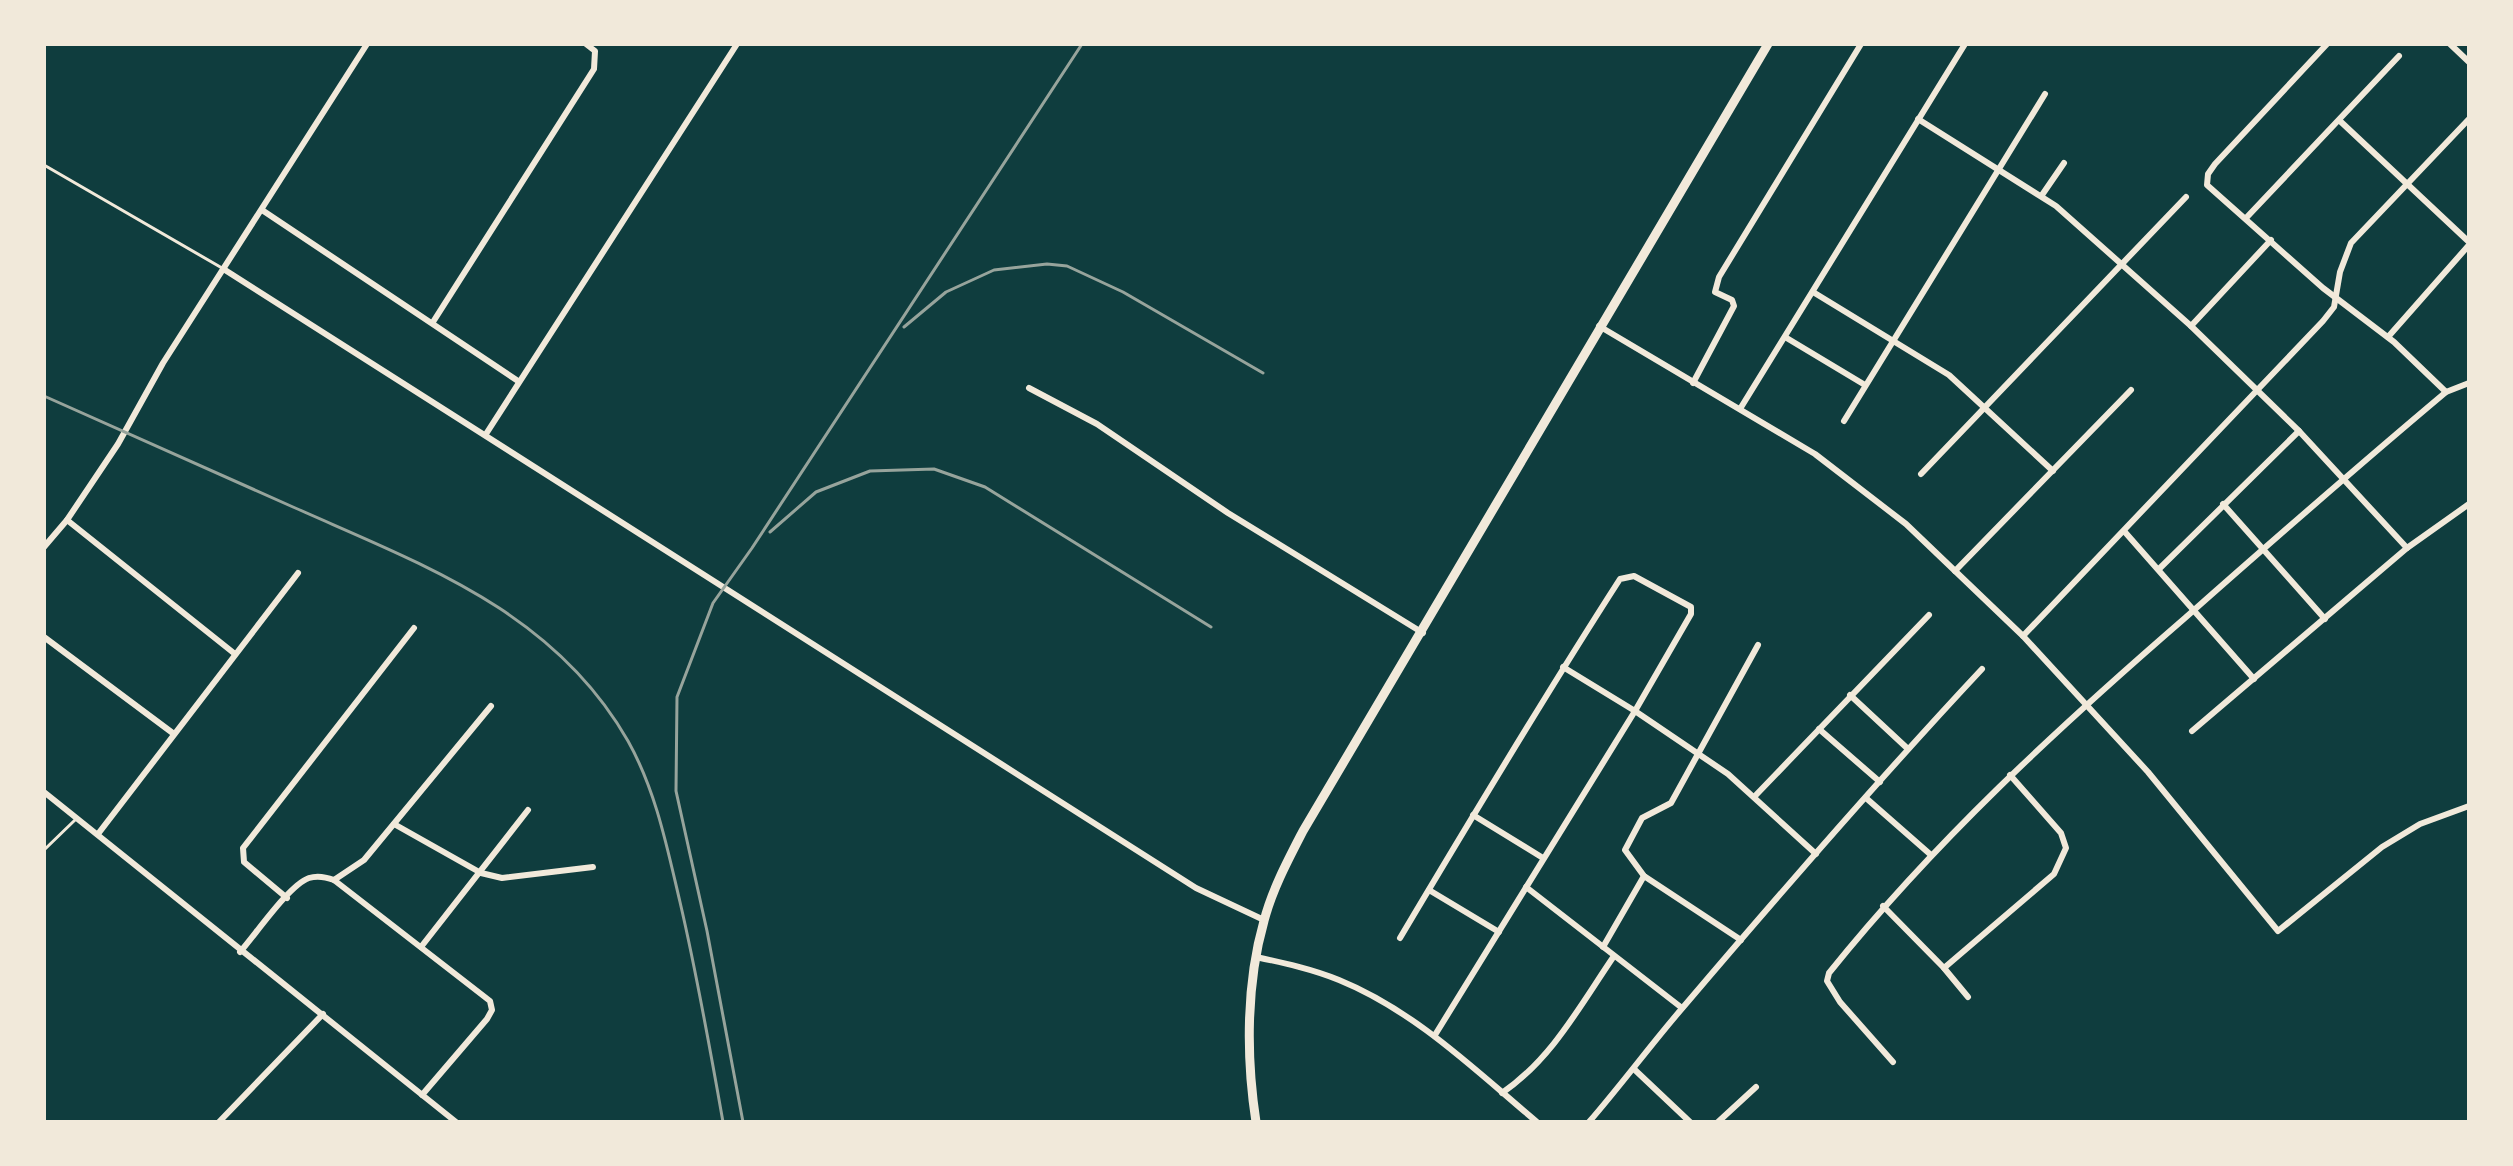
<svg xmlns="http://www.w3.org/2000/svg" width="2513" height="1166" viewBox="0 0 2513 1166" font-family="'Noto Sans',sans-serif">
  <rect width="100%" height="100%" fill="#0f3d3e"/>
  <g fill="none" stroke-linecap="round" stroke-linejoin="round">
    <g stroke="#f1e9da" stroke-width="3">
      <path d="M 44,165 L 222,268"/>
      <path d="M 44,850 L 75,820"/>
    </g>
    <g stroke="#f1e9da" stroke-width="6">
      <path d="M 2327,44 L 2215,164 L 2208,174 L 2207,185 L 2323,288 L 2394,342 L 2446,392"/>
      <path d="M 2450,44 L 2469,62"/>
      <path d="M 1918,119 L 2056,206 L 2191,326 L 2271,240"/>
      <path d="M 2340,121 L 2469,242"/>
      <path d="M 2042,195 L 2064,163"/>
      <path d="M 262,210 L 518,381"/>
      <path d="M 2247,217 L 2399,56"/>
      <path d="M 225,270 L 1196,888 L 1264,920"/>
      <path d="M 1813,292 L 1949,375 L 2053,471"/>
      <path d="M 433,322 L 594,69 L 595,51 L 586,44"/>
      <path d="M 1599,326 L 1815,454 L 1906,524 L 2023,636 L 2148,772 L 2278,931 L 2382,847 L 2420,824 L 2469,806"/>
      <path d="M 2191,326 L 2299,431 L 2407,548"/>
      <path d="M 1785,337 L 1865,385"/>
      <path d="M 2388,337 L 2469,245"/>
      <path d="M 1693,383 L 1734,306 L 1732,300 L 1715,292 L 1719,277 L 1861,44"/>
      <path d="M 1029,388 L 1097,424 L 1228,513 L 1423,633"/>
      <path d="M 1740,409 L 1965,44"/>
      <path d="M 1844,421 L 2045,94"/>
      <path d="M 486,434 L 737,44"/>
      <path d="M 1921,474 L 2186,197"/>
      <path d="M 2223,504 L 2325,619"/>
      <path d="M 67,520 L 235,654"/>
      <path d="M 2124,531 L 2254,679"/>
      <path d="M 44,547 L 67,520 L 118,444 L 163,363 L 367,44"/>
      <path d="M 2159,569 L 2299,431"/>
      <path d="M 1955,571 L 2131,390"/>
      <path d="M 2023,636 L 2323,321 L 2334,307 L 2340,272 L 2351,243 L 2469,119"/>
      <path d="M 44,637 L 174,734"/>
      <path d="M 1850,695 L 1908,749"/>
      <path d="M 1819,729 L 1880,782"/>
      <path d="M 2192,731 L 2407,548 L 2469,504"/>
      <path d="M 44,792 L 456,1122"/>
      <path d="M 1755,796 L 1929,615"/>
      <path d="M 1866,798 L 1931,855"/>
      <path d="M 1473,815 L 1543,858"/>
      <path d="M 394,824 L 481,873 L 502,878 L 593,867"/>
      <path d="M 98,834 L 298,573"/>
      <path d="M 334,880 L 364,860 L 491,706"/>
      <path d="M 1526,887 L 1682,1008"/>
      <path d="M 1429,890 L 1499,932"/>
      <path d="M 287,898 L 244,862 L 243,848 L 414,628"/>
      <path d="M 1883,906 L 1944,968 L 2054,874 L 2066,848 L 2061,833 L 2010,775"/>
      <path d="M 1400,938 C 1472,817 1544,697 1620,579 L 1634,576 L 1691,607 L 1691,614 L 1635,711 L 1563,667"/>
      <path d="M 1741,940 L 1644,876 L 1625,850 L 1642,818 L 1671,803 L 1758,645"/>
      <path d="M 421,947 L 528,810"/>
      <path d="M 1603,947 L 1644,876"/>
      <path d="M 240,952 C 256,934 289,885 309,878 C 318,875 326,877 334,880 L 481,994 L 490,1001 L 492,1010 L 487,1019 L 422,1095"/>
      <path d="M 1256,957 C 1284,963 1312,969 1339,980 C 1415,1011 1475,1070 1537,1122"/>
      <path d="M 1944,968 L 1968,997"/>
      <path d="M 1435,1035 L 1635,711 L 1728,774 L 1816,854"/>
      <path d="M 1893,1062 L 1840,1002 L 1827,981 L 1829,973 C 1935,841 2058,728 2185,618 C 2271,542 2358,466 2446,392 L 2469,383"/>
      <path d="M 1635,1070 L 1690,1122"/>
      <path d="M 1502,1093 C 1552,1059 1581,1004 1614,956"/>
      <path d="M 219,1122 L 323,1014"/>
      <path d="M 1589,1122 C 1622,1084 1652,1043 1685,1005 C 1782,891 1880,778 1982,669"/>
      <path d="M 1718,1122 L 1756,1087"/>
    </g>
    <path stroke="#f1e9da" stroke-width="9" d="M 1256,1122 C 1246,1057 1246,984 1264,921 C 1272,890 1288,860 1303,831 L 1768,44"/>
    <g stroke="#97a49c" stroke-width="3">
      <path d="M 904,327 L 946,292 L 994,270 L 1047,264 L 1067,266 L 1123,292 L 1263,373"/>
      <path d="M 44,396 C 127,433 210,470 293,507 C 423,565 554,611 628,741 C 656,791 667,847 680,902 C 697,975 710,1048 723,1122"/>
      <path d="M 770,532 L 816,492 L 870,471 L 934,469 L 985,487 L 1211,627"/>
      <path d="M 743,1122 L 707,931 L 676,791 L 677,697 L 713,603 L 752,548 L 1082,44"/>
    </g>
  </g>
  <rect width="2513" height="1166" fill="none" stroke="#f1e9da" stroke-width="92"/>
</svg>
